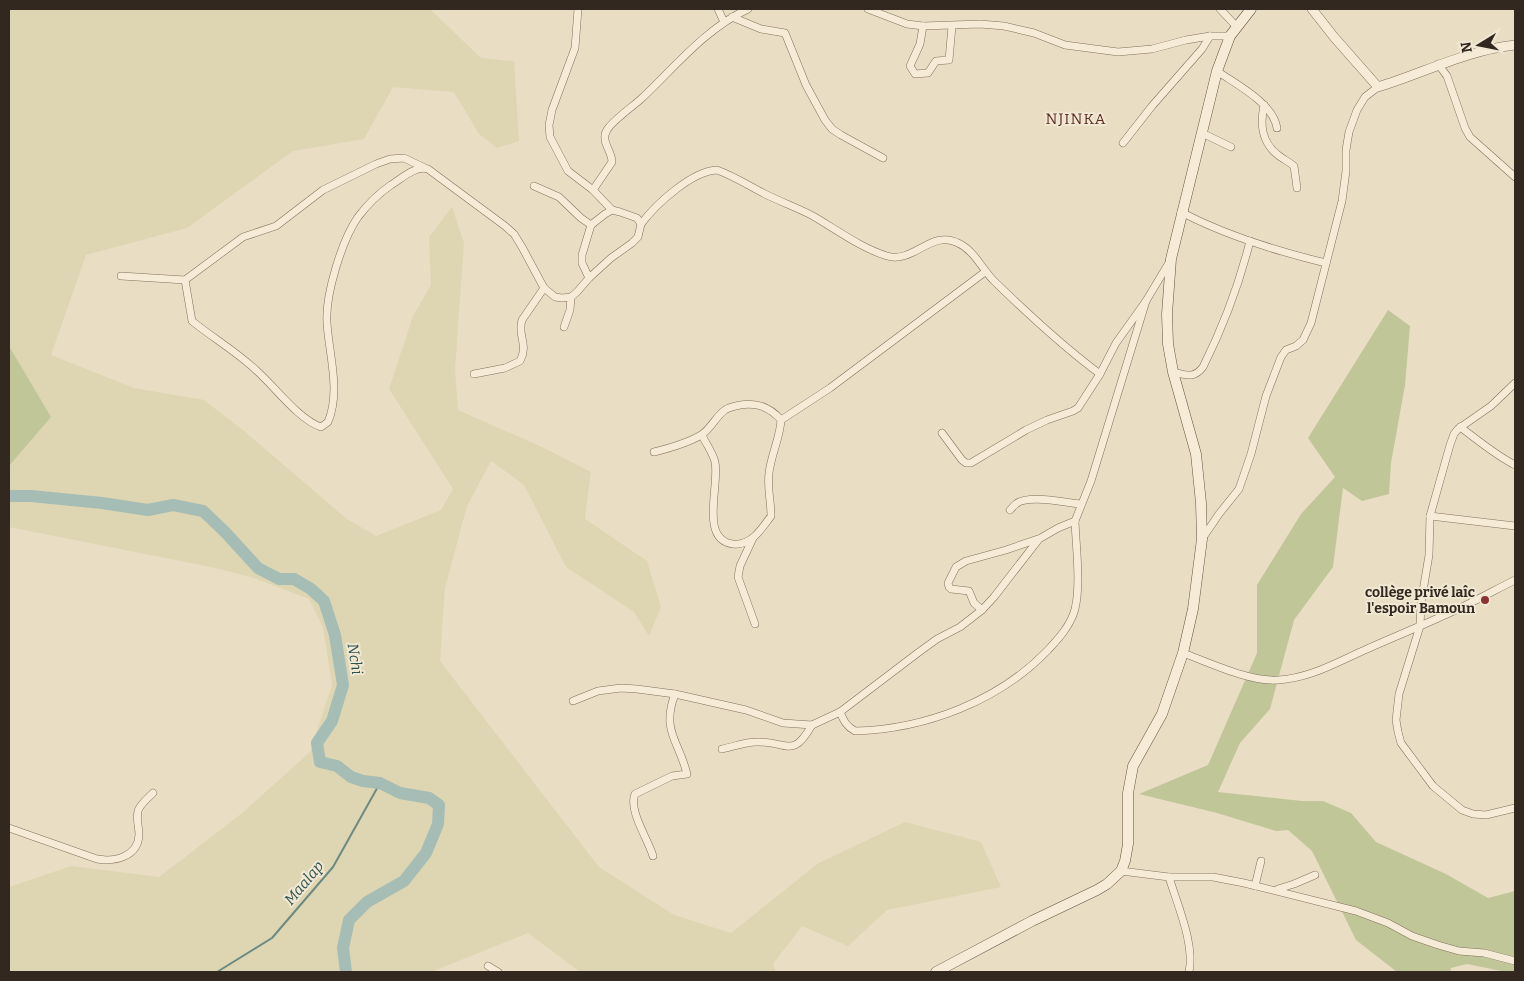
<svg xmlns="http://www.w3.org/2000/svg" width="1524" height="981" viewBox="0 0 1524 981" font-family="Bitter,serif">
  <rect width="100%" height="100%" fill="#e9ddc4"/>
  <path fill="#ded6b2" d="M 9,9 L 430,9 L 481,58 L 514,61 L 519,141 L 497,148 L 479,134 L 454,92 L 393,87 L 364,139 L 293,151 L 187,228 L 86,255 L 51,355 L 134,388 L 204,400 L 244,431 L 347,519 L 376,536 L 441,510 L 453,489 L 389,389 L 413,316 L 431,285 L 429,237 L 452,207 L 464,243 L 455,369 L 458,410 L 542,447 L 591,472 L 585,519 L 647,561 L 661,607 L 649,636 L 634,612 L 566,567 L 524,485 L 491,461 L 467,506 L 445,588 L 440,661 L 599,867 L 674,915 L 731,933 L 817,864 L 905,822 L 981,842 L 1001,887 L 887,910 L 848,946 L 802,926 L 773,964 L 776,972 L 580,972 L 528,933 L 431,972 L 9,972 L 9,887 L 71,866 L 159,877 L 241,814 L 310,752 L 332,685 L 323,627 L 309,599 L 254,578 L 211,567 L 9,527 L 9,466 L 50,417 L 9,346 Z"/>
  <g fill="#c1c699">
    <path d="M 1388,310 L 1410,326 L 1405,385 L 1391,463 L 1389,494 L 1362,501 L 1343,488 L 1333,567 L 1294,620 L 1270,709 L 1240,743 L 1218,792 L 1302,801 L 1323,801 L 1351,813 L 1376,842 L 1446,874 L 1488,898 L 1515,891 L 1515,972 L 1506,972 L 1467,964 L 1451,968 L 1450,972 L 1397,972 L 1356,940 L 1312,851 L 1288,830 L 1276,831 L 1217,813 L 1139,794 L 1208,765 L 1257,653 L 1257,585 L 1301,514 L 1335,477 L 1308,438 Z"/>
    <path d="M 9,346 L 51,417 L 9,466 Z"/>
  </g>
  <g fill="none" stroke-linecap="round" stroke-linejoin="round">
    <path stroke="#6d8a82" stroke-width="2" d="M 217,972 L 272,938 L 333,867 L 380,783"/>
    <path stroke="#a5bdb5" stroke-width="12" d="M 9,496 L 31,496 L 102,503 L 148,510 L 173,505 L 203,511 L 226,533 L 258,568 L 279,579 L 294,579 L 311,589 L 324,601 L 335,635 L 343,685 L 332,721 L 317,743 L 320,762 L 337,766 L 351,777 L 363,781 L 380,783 L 400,793 L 429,798 L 439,805 L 438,824 L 426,853 L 404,881 L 367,902 L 349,920 L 343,948 L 346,972"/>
    <g stroke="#82705c" stroke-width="8">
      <g id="minor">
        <path d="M 718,9 L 724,22"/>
        <path d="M 868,9 L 907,24 L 923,26 L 980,24 L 1004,26 L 1034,33 L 1065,45 L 1118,52 L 1152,49 L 1186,40 L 1210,36 L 1230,36"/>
        <path d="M 1220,9 L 1236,26"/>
        <path d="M 732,17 L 761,29 L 785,33 L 806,85 L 825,120 L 832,129 L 841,135 L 883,158"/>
        <path d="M 923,26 L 920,44 L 910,66 L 915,74 L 928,73 L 936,61 L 949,60 L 952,26"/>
        <path d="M 1438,64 L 1447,76 L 1465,128 L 1470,137 L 1515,177"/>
        <path d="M 1217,71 C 1237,85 1273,103 1277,128"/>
        <path d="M 1264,105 C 1260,124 1261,142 1278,155 C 1283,159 1289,162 1294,166 L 1297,188"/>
        <path d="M 1202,133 L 1231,147"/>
        <path d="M 1123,143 L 1152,106 L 1202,49 L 1210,36"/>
        <path d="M 534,186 L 559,197 L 581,218 L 591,225"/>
        <path d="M 593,190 L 612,162 C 612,151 600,141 607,130 C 612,121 632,107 641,99 C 674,68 706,28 748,9"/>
        <path d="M 1181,212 C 1227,236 1276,251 1326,263"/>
        <path d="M 641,224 C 656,204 692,171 717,170 C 734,176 749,186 765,194 C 781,202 798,208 813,216 C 837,230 861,248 887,256 C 913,264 932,229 958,243 C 974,250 982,269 994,281 C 1028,314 1062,346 1100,374"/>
        <path d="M 121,276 L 185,280 L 243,237 L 276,226 L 323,190 L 376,164 L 390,159 L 404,158 L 425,168"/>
        <path d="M 589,278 L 582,263 L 582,255 L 591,225 L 605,214 L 612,210"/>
        <path d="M 185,280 L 192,321 C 213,338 237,352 257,371 C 274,386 299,420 321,427 L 328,422 C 341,391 329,355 327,323 C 325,295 342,240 358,217 C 367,205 378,194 391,185 C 401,179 416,165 428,169 L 505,226 L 514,234 L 522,247 L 544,288 L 555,297 L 562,298 L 571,297 L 577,292 L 589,278 L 611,258 L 632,243 L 638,237 L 641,224 L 637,218 L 620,212 L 612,210 L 593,190 L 568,171 L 550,137 L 549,125 L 552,110 L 575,48 L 578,9"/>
        <path d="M 564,327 L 570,310 L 571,297"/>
        <path d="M 1173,372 C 1186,375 1194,379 1203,367 C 1223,327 1239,285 1250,241"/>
        <path d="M 474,374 L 505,368 L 520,361 C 529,344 517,336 522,320 L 544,288"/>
        <path d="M 1515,383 L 1491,406 L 1458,429 L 1454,434 L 1450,445 L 1430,516 L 1429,555 L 1421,603 L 1420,626 L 1399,694 L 1396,720 L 1398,732 L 1401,743 L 1433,786 L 1462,810 L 1473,814 L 1486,815 L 1515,808"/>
        <path d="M 781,420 L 830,388 L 985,272"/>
        <path d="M 1460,427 C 1478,440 1495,455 1515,465"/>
        <path d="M 942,433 L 962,460 L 966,463 L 971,463 L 1026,430 L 1047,420 L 1073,411 L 1078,408 L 1100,374 L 1116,343 L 1146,301 L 1170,261"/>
        <path d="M 654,452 C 670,448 688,443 701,435 C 711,429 716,416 725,410 C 729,407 735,406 740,405 C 757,402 770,407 781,420 C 780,438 771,455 769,473 C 767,487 771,501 771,516 C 762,528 752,546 733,544 C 699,540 720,484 715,462 C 713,453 706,444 702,435"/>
        <path d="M 1010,510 C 1012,508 1014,505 1016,504 C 1027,494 1066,503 1081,504"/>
        <path d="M 1430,516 L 1515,526"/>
        <path d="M 753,538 L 740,566 L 738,577 L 755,624"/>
        <path d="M 1202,539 L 1219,514 L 1239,489 L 1251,454 L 1266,396 L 1281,357 L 1286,350 L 1296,346 L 1303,340 L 1311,323 L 1342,201 L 1346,171 L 1346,150 L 1349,132 L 1357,110 L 1365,97 L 1378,87"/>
        <path d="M 982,610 L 974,603 L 969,591 L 951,589 L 949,587 L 948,583 L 956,567 L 966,561 L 1006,550 L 1038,539"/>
        <path d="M 1183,653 C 1210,663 1250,682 1278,680 C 1311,678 1337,662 1367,649 C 1394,637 1421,626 1447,614 C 1470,604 1493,591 1515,580"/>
        <path d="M 573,701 L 598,691 L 621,688 L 637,689 L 675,694 L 746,710 L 783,723 L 812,725 L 840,712 L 919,652 L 937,639 L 960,627 L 982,610 L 994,597 L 1039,539 L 1058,528 L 1075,521 L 1091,481 L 1146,301"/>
        <path d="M 840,712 C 844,721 846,726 855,731 C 926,729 999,701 1048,650 C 1059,638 1071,625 1075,609 C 1081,584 1076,547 1075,521"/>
        <path d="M 722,749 C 733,747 745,742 756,742 C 788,741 792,760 812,725"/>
        <path d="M 9,828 L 97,859 C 114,862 138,857 139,835 C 139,827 136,819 138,811 C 140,804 148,798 153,793"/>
        <path d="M 653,856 C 648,839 628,810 635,794 L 672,776 L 687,774 C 679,741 661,731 675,694"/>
        <path d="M 1121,871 L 1169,877 L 1213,877 L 1244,883 L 1356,911 L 1388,923 L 1412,936 L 1438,945 L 1459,951 L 1484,953 L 1515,961"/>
        <path d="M 1169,877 C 1177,904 1195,944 1189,972"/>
        <path d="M 1255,886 L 1261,861"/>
        <path d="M 1278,889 L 1294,884 L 1315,875"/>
        <path d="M 488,966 L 498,972"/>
      </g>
    </g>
    <g stroke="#82705c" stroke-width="10">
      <path id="tertiary" d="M 1312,9 L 1334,37 L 1378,87 C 1424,73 1467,50 1515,45"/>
    </g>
    <g stroke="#64513f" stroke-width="11">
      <path id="secondary" d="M 936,972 L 1032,921 L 1097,890 L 1107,884 L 1121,871 L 1125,861 L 1128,844 L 1128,793 L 1133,766 L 1162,714 L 1183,653 L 1193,609 L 1202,539 L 1201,503 L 1196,454 L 1173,372 L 1168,344 L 1167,314 L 1171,259 L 1217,71 L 1230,36 L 1251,9"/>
    </g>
    <use href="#minor" stroke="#f5ebd6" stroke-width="7"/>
    <use href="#tertiary" stroke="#f5ebd6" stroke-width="9"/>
    <use href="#secondary" stroke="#f5ebd6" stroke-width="10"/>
  </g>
  <circle fill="#8b3235" stroke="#f1e8d3" stroke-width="2" cx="1485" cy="600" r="5"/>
  <g text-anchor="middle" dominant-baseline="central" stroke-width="4" stroke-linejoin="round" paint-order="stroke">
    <g font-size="14" font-weight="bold" fill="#33281f" stroke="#f1e8d3" text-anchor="end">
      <text x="1475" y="592">collège privé laîc<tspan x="1475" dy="16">l'espoir Bamoun</tspan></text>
    </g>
    <g font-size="15" letter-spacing="1" fill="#5b2d23" stroke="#f1e8d3">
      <text x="1076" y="119">NJINKA</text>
    </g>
    <g font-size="15" font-style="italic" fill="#2f524f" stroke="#f1e8d3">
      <text transform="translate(355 659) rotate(81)">Nchi</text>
      <text transform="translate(304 883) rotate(-50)">Maalap</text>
    </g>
  </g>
  <rect width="1524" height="981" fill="none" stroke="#33281f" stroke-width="20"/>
  <g transform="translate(1479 45) rotate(260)" stroke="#f1e8d3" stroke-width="4" paint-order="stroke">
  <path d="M0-4L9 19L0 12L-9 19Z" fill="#33281f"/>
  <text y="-8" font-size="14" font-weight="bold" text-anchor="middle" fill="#33281f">N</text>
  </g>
</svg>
